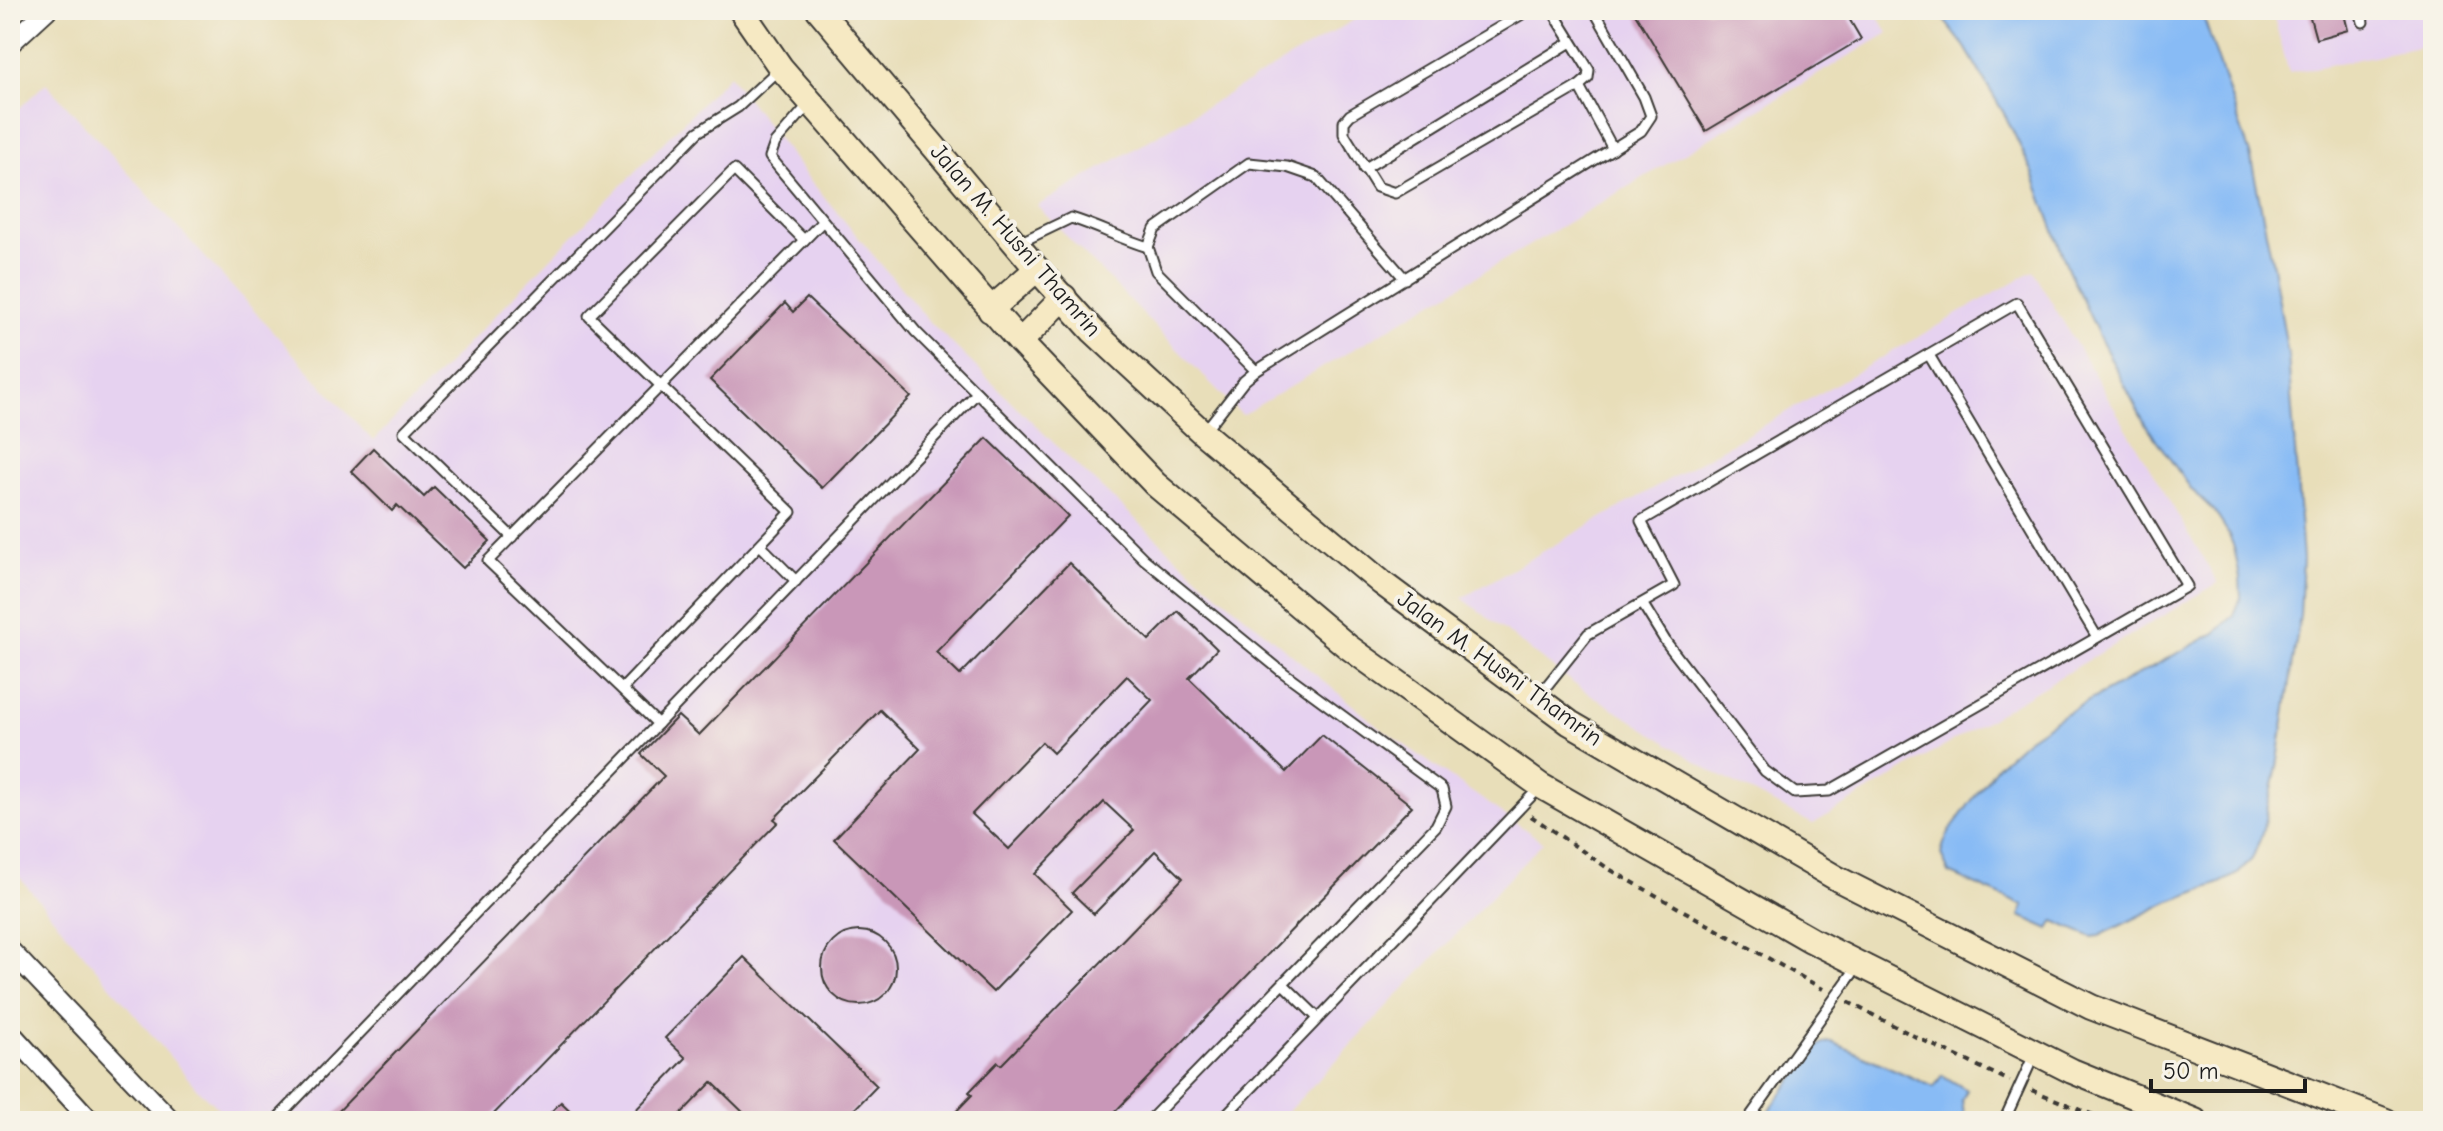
<svg xmlns="http://www.w3.org/2000/svg" width="2443" height="1131" viewBox="0 0 2443 1131" font-family="'Comic Neue',sans-serif">
  <rect width="100%" height="100%" fill="#f7f3e8"/>
  <filter id="ink" filterUnits="userSpaceOnUse"><feTurbulence type="fractalNoise" baseFrequency=".0125" numOctaves="2"/><feDisplacementMap in="SourceGraphic" scale="16" xChannelSelector="R" yChannelSelector="G"/><feConvolveMatrix kernelMatrix="1 2 1 2 8 2 1 2 1" color-interpolation-filters="sRGB"/></filter>
  <filter id="wash" filterUnits="userSpaceOnUse"><feTurbulence type="fractalNoise" baseFrequency=".006" numOctaves="4" result="noise"/><feDisplacementMap in="SourceGraphic" scale="32" xChannelSelector="R" yChannelSelector="G"/><feGaussianBlur stdDeviation="1.8" result="paint"/><feColorMatrix in="noise" values="0 0 0 0 0 0 0 0 0 0 0 0 0 0 0 0 0 1.4 0 .05"/><feComposite in="paint" operator="in"/></filter>
  <g filter="url(#wash)">
    <rect width="100%" height="100%" fill="#e8deb9"/>
    <g fill="#e6d2f0">
      <path d="M 1371,10 L 1875,10 L 1888,33 L 1242,415 L 1037,206 Z"/>
      <path d="M 2272,10 L 2433,10 L 2433,44 L 2289,73 Z"/>
      <path d="M 729,75 L 804,173 L 927,319 L 1070,459 L 1204,582 L 1379,727 L 1543,842 L 1279,1121 L 232,1121 L 198,1090 L 10,866 L 10,117 L 46,83 L 373,441 Z"/>
      <path d="M 2033,271 L 2218,583 L 1813,824 L 1713,772 L 1573,683 L 1462,598 Z"/>
    </g>
    <g fill="#88bbf5" stroke="#526c88" stroke-width="2">
      <path d="M 1936,10 L 2201,10 L 2250,154 L 2273,265 L 2288,355 L 2303,559 L 2300,616 L 2277,767 L 2261,837 L 2252,859 L 2239,873 L 2220,883 L 2168,902 L 2099,936 L 2092,937 L 2054,921 L 2049,929 L 2020,916 L 2024,906 L 1949,873 L 1941,854 L 1944,843 L 1950,830 L 1998,765 L 2027,739 L 2066,713 L 2215,633 L 2234,615 L 2241,597 L 2240,578 L 2234,547 L 2227,531 L 2214,511 L 2192,490 L 2145,424 L 2101,340 L 2068,269 L 2032,171 L 2006,117 L 1965,47 Z"/>
      <path d="M 1832,1042 L 1934,1087 L 1942,1075 L 1967,1090 L 1962,1100 L 1965,1121 L 1761,1121 L 1816,1048 L 1823,1043 Z"/>
    </g>
    <g id="blocks">
      <g fill="#c997b8" fill-rule="evenodd">
        <path d="M 1633,10 L 1844,10 L 1861,39 L 1706,131 Z"/>
        <path d="M 2308,10 L 2343,10 L 2348,30 L 2316,39 Z"/>
        <path d="M 807,298 L 911,397 L 822,488 L 710,380 L 785,303 L 793,312 Z"/>
        <path d="M 987,438 L 1068,516 L 936,652 L 960,675 L 1069,563 L 1149,640 L 1178,611 L 1217,649 L 1189,678 L 1286,772 L 1322,735 L 1412,806 L 1106,1121 L 947,1121 L 972,1095 L 969,1092 L 998,1062 L 1001,1065 L 1183,878 L 1155,851 L 1094,914 L 1072,893 L 1134,830 L 1104,802 L 1035,874 L 1072,910 L 993,992 L 834,839 L 920,749 L 880,710 L 774,819 L 778,822 L 487,1121 L 329,1121 L 664,776 L 641,754 L 678,716 L 699,735 ZM 1127,676 L 1152,700 L 1009,849 L 972,814 L 1042,742 L 1053,753 Z"/>
        <path d="M 373,448 L 424,497 L 434,487 L 490,541 L 463,568 L 397,505 L 392,511 L 351,471 Z"/>
        <circle cx="859" cy="968" r="37"/>
        <path d="M 744,957 L 877,1086 L 843,1121 L 752,1121 L 712,1082 L 674,1121 L 625,1121 L 686,1058 L 665,1038 Z"/>
        <path d="M 561,1102 L 581,1121 L 542,1121 Z"/>
      </g>
    </g>
  </g>
  <g filter="url(#ink)">
    <use href="#blocks" fill-opacity="0" stroke="#3b3934" stroke-width="2"/>
    <g fill="none" stroke-linecap="round" stroke-linejoin="round">
      <g stroke="#3b3934" stroke-width="13">
        <g id="service">
          <path d="M 1529,10 L 1350,115 L 1344,122 L 1344,134 L 1377,187 L 1395,193 L 1579,86 L 1588,78 L 1589,70 L 1552,10"/>
          <path d="M 2360,10 L 2363,22"/>
          <path d="M 1579,86 L 1613,149"/>
          <path d="M 809,104 L 775,143 L 770,157 L 916,332 L 1144,559 L 1280,670 L 1442,789 L 1446,806 L 1436,826 L 1149,1121"/>
          <path d="M 1364,169 L 1571,42"/>
          <path d="M 1019,243 L 1071,218 C 1098,226 1121,239 1148,247"/>
          <path d="M 1405,279 L 1316,177 L 1287,167 L 1249,163 L 1155,229 L 1148,247 L 1156,271 L 1256,371 L 1641,131 L 1651,116 L 1644,97 L 1594,10"/>
          <path d="M 1929,355 L 2097,637"/>
          <path d="M 1205,431 L 1244,381 L 1256,371"/>
          <path d="M 512,537 L 404,432 L 698,132 L 738,107 L 778,70"/>
          <path d="M 760,545 L 796,581"/>
          <path d="M 622,689 L 791,512 L 589,316 L 734,170 L 804,240"/>
          <path d="M 1537,698 L 1588,634 L 1674,585 L 1641,521 L 2017,303 L 2187,586 L 1829,791 L 1795,793 L 1765,771 L 1666,642 L 1642,603"/>
          <path d="M 658,724 L 488,561 L 823,221"/>
          <path d="M 1283,984 L 1318,1018"/>
          <path d="M 275,1121 L 977,393"/>
          <path d="M 1220,1121 L 1541,786"/>
          <path d="M 1747,1121 L 1857,967"/>
          <path d="M 2004,1121 L 2034,1055"/>
        </g>
      </g>
      <g stroke="#3b3934" stroke-width="22">
        <g id="minor">
          <path d="M 10,44 L 47,10"/>
          <path d="M 10,950 L 172,1121"/>
          <path d="M 10,1032 L 91,1121"/>
        </g>
      </g>
      <g stroke="#3b3934" stroke-width="28">
        <g id="secondary">
          <path d="M 741,10 L 781,68 L 1020,342 L 1155,484 L 1347,646 L 1541,786 L 1811,940 L 2072,1071 L 2195,1121"/>
          <path d="M 819,10 L 1037,269 L 1093,331 L 1203,433 L 1382,583 L 1570,723 L 1838,879 L 2091,1007 L 2386,1121"/>
          <path d="M 990,310 L 1037,269"/>
          <path d="M 1020,342 L 1064,297"/>
        </g>
      </g>
      <g stroke="#3b3934" stroke-width="4" stroke-dasharray="6 6" stroke-linecap="butt">
        <path d="M 1531,816 L 1609,869 L 1823,989"/>
        <path d="M 1848,1002 L 1918,1038 L 2010,1081"/>
        <path d="M 2032,1090 L 2108,1121"/>
      </g>
      <use href="#service" stroke="#fff" stroke-width="9"/>
      <use href="#minor" stroke="#fff" stroke-width="18"/>
      <use href="#secondary" stroke="#f6e9c3" stroke-width="24"/>
    </g>
  </g>
  <g text-anchor="middle" dominant-baseline="central" stroke-width="8" stroke-linejoin="round" paint-order="stroke">
    <g font-size="24" fill="#1c1c1c" stroke="#f7f3e8">
      <text transform="translate(1016 240) rotate(49)">Jalan M. Husni Thamrin</text>
      <text transform="translate(1500 668) rotate(36)">Jalan M. Husni Thamrin</text>
    </g>
  </g>
  <rect width="2443" height="1131" fill="none" stroke="#f7f3e8" stroke-width="40"/>
  <path d="M2151 1079v12h154v-12" fill="none" stroke="#1c1c1c" stroke-width="4"/>
  <text x="2163" y="1079" font-size="24" fill="#1c1c1c" stroke="#f7f3e8" stroke-width="6" paint-order="stroke">50 m</text>
</svg>
